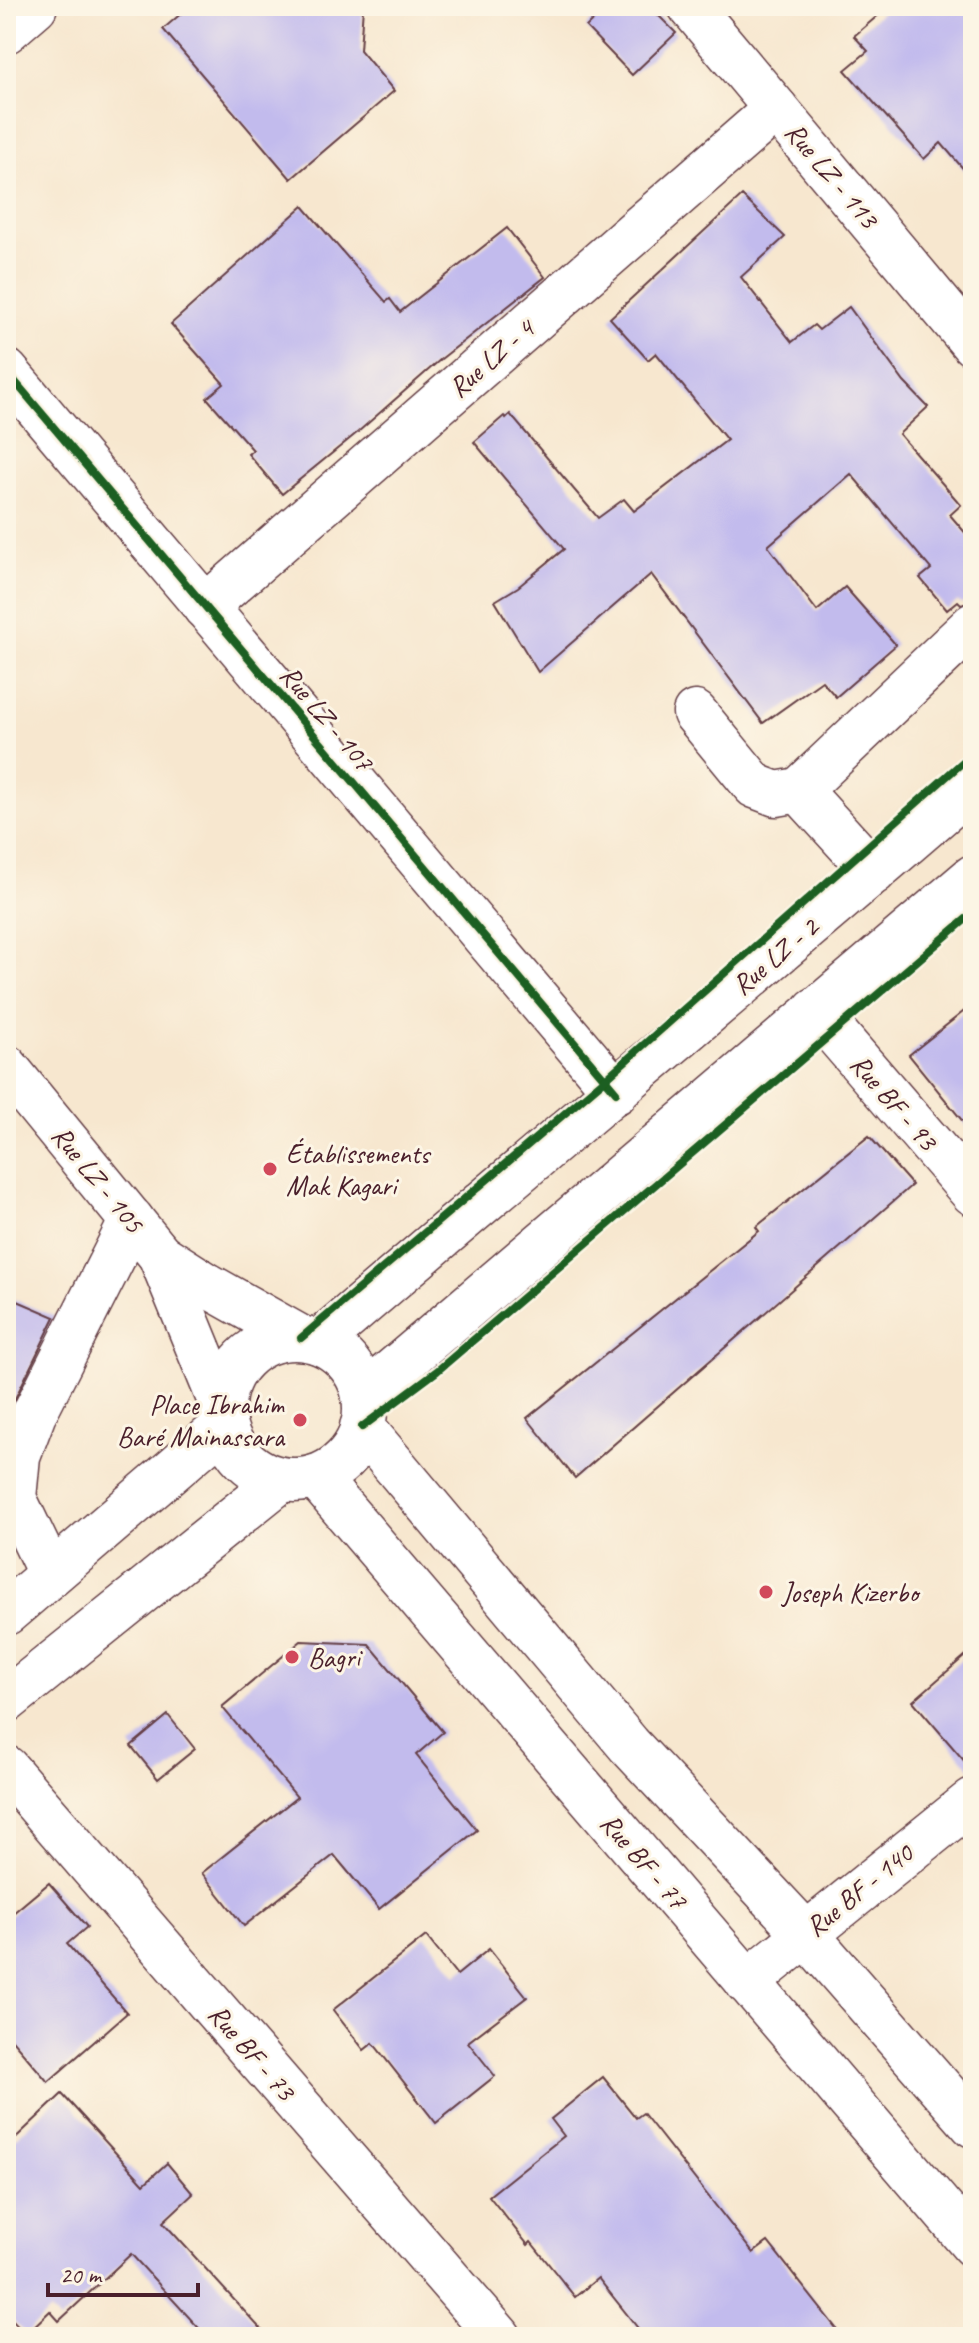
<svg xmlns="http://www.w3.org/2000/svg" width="979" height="2343" viewBox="0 0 979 2343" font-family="Caveat,sans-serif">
  <rect width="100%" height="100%" fill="#fcf5e5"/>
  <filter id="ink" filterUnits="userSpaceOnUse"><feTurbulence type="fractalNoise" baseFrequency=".0125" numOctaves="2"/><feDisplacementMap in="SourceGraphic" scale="16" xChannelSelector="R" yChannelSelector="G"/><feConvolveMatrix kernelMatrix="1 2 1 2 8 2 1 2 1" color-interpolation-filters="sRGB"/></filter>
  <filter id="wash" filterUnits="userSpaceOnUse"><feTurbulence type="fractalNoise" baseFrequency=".006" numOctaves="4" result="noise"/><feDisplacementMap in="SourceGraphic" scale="32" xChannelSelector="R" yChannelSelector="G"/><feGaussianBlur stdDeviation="1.8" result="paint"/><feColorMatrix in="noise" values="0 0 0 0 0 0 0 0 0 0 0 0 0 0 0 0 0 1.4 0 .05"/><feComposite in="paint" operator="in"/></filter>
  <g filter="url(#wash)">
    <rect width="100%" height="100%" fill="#f7e7cf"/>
    <g id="blocks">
      <g fill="#c2bbed">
        <path d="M 190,6 L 363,6 L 360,50 L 394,91 L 291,179 L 163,29 Z"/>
        <path d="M 608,6 L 649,6 L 676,33 L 632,75 L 586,27 Z"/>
        <path d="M 889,6 L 973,6 L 973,180 L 941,143 L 924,159 L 845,70 L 868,51 L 854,36 Z"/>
        <path d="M 742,196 L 785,237 L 741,277 L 792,342 L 814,325 L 819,330 L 849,307 L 904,382 L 928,407 L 899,434 L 961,505 L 950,515 L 968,536 L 973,531 L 973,601 L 961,604 L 958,601 L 947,610 L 920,578 L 931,569 L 851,474 L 768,546 L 817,611 L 845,587 L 896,645 L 836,697 L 822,681 L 763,723 L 651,574 L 538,672 L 495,601 L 518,587 L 564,549 L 474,442 L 504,416 L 506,418 L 510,414 L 598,518 L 624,499 L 634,511 L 727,440 L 656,353 L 648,360 L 610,318 Z"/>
        <path d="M 303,206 L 386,302 L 390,299 L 400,312 L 507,228 L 545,277 L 441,359 L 358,432 L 282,494 L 248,454 L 253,450 L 207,398 L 224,384 L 171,324 Z"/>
        <path d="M 973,1004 L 973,1134 L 909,1055 Z"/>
        <path d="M 869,1136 L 912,1185 L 575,1478 L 527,1418 L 759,1231 L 756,1227 Z"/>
        <path d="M 6,1296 L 55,1317 L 6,1417 Z"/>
        <path d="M 301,1641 L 369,1644 L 443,1732 L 416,1755 L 477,1830 L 379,1909 L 334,1855 L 244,1926 L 202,1873 L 297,1797 L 222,1707 Z"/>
        <path d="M 973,1649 L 973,1771 L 913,1701 Z"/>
        <path d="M 168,1715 L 195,1749 L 158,1779 L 131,1746 Z"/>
        <path d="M 49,1883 L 87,1927 L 67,1944 L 127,2013 L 48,2082 L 6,2033 L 6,1919 Z"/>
        <path d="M 426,1936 L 457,1975 L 489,1949 L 527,1997 L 468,2042 L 495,2076 L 436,2123 L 373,2043 L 364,2050 L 333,2010 Z"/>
        <path d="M 603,2077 L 636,2118 L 643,2113 L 753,2253 L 768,2242 L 843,2337 L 645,2337 L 598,2278 L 575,2297 L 531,2242 L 528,2245 L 489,2196 L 564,2136 L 551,2119 Z"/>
        <path d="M 62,2094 L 144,2184 L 167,2163 L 193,2194 L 163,2222 L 268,2337 L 207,2337 L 131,2254 L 59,2321 L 50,2311 L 26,2334 L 6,2313 L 6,2147 Z"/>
      </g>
    </g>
  </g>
  <g filter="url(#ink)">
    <use href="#blocks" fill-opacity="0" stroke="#643d44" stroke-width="2"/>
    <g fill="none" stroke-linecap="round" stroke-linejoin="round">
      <g stroke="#643d44" stroke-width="47">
        <g id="minor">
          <path d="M 690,6 L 973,344"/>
          <path d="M 6,31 L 35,6"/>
          <path d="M 6,371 L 616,1092"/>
          <path d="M 205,607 L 776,109"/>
          <path d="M 695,713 L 755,786 L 776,794 L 799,790"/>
          <path d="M 874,872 L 799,790 L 973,625"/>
          <path d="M 815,1010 L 973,1193"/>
          <path d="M 50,1573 L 14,1498 L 18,1456 L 34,1414 L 132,1220"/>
          <path d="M 6,1768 L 499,2337"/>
          <path d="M 747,1982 L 973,1800"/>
        </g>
      </g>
      <g stroke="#643d44" stroke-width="47">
        <g id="major">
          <path d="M 6,1067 L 160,1255 L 222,1406"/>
          <path d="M 160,1255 L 207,1285 L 301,1338"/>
          <circle cx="294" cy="1409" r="71"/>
          <path d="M 319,1342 C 536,1155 757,974 973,786"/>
          <path d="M 364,1395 L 973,877"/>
          <path d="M 362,1427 L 629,1745 L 805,1933 L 973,2125"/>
          <path d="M 316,1477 L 973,2245"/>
          <path d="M 6,1613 L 224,1426"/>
          <path d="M 6,1701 L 281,1480"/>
        </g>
      </g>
      <use href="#minor" stroke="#fff" stroke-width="44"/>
      <use href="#major" stroke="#fff" stroke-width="44"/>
      <g stroke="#fcf5e5" stroke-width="13">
        <g id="cycleway">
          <path d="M 6,371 L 616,1092"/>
          <path d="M 301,1338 L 604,1080 L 973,753"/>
          <path d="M 362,1427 L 437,1371 L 973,913"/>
        </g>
      </g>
      <use href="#cycleway" stroke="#1b5e20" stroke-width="8"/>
    </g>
  </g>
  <g fill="#d1495b" stroke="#fcf5e5" stroke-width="3">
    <circle cx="270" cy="1169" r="8"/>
    <circle cx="300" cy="1420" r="8"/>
    <circle cx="766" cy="1592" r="8"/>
    <circle cx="292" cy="1657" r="8"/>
  </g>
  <g text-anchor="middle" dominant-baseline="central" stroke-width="6" stroke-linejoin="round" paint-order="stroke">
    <g font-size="28" fill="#4a1f2b" stroke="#fcf5e5">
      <text transform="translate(832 175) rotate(50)">Rue LZ - 113</text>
      <text transform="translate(491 358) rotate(-41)">Rue LZ - 4</text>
      <text transform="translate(327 718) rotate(50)">Rue LZ - 107</text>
      <text transform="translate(775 956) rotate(-40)">Rue LZ - 2</text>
      <text transform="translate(894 1102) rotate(49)">Rue BF - 93</text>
      <text transform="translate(98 1179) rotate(51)">Rue LZ - 105</text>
      <text transform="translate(644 1861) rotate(49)">Rue BF - 77</text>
      <text transform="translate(859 1890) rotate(-39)">Rue BF - 140</text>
      <text transform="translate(252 2052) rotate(49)">Rue BF - 73</text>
    </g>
    <g font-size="28" fill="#4a1f2b" stroke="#fcf5e5" text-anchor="start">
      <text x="286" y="1153">Établissements<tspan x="286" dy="32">Mak Kagari</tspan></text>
      <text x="284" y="1404" text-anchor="end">Place Ibrahim<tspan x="284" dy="32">Baré Mainassara</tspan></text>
      <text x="782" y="1592">Joseph Kizerbo</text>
      <text x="308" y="1657">Bagri</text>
    </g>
  </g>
  <rect width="979" height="2343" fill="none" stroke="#fcf5e5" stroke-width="32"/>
  <path d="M48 2283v12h150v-12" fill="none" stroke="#4a1f2b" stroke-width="4"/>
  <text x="60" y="2283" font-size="24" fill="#4a1f2b" stroke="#fcf5e5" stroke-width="6" paint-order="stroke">20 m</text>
</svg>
